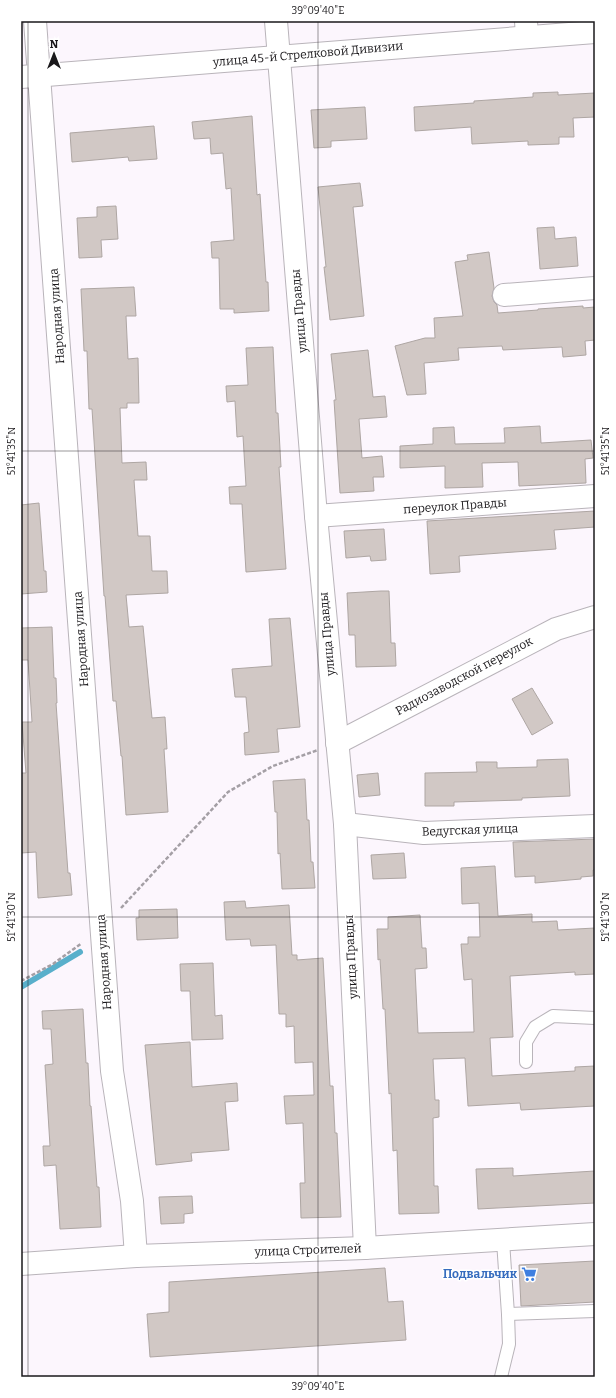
<svg xmlns="http://www.w3.org/2000/svg" width="616" height="1398" viewBox="0 0 616 1398" font-family="Bitter,serif">
  <rect width="100%" height="100%" fill="#fcf6fd"/>
  <g fill="none" stroke-linecap="round" stroke-linejoin="round">
    <path stroke="#59afcb" stroke-width="6" d="M 21,987 L 80,952"/>
  </g>
  <g fill="#d1c8c5" stroke="#aea6a3">
    <path d="M 558,92 L 558,95 L 595,93 L 595,117 L 573,118 L 574,137 L 559,137 L 559,144 L 528,145 L 528,141 L 472,144 L 471,127 L 415,131 L 414,107 L 474,103 L 474,101 L 533,97 L 533,93 Z"/>
    <path d="M 365,107 L 367,139 L 331,141 L 331,147 L 314,148 L 311,110 Z"/>
    <path d="M 252,116 L 257,195 L 260,194 L 266,282 L 268,282 L 269,311 L 234,313 L 234,309 L 220,309 L 219,258 L 212,258 L 211,242 L 234,240 L 231,188 L 226,189 L 223,153 L 211,154 L 210,138 L 194,139 L 192,122 Z"/>
    <path d="M 154,126 L 157,159 L 129,161 L 128,157 L 72,162 L 70,133 Z"/>
    <path d="M 360,183 L 363,206 L 353,207 L 364,316 L 330,320 L 324,267 L 326,267 L 318,187 Z"/>
    <path d="M 116,206 L 118,239 L 101,240 L 102,257 L 79,258 L 77,218 L 97,217 L 97,207 Z"/>
    <path d="M 554,227 L 555,239 L 576,237 L 578,266 L 540,269 L 537,228 Z"/>
    <path d="M 489,252 L 494,288 L 492,296 L 494,302 L 497,305 L 498,313 L 538,310 L 538,309 L 583,306 L 583,308 L 595,307 L 595,340 L 585,341 L 586,355 L 563,357 L 562,347 L 503,350 L 502,346 L 458,348 L 459,360 L 424,363 L 426,394 L 407,395 L 395,346 L 425,338 L 435,338 L 434,318 L 463,316 L 455,262 L 468,260 L 467,255 Z"/>
    <path d="M 134,287 L 136,316 L 126,316 L 128,359 L 138,358 L 139,403 L 127,403 L 127,408 L 120,408 L 122,463 L 146,462 L 147,480 L 134,480 L 138,536 L 150,536 L 152,571 L 167,571 L 168,593 L 126,595 L 129,627 L 143,626 L 152,718 L 165,717 L 167,749 L 164,749 L 168,812 L 126,815 L 122,756 L 121,756 L 116,701 L 113,701 L 105,596 L 104,596 L 92,409 L 89,409 L 87,351 L 84,351 L 81,289 Z"/>
    <path d="M 273,347 L 276,413 L 278,413 L 281,467 L 279,467 L 286,569 L 246,572 L 242,504 L 230,504 L 229,487 L 246,486 L 243,436 L 237,437 L 235,401 L 227,402 L 226,386 L 248,385 L 246,348 Z"/>
    <path d="M 368,350 L 373,397 L 385,396 L 387,417 L 359,419 L 362,458 L 382,456 L 384,477 L 373,477 L 374,491 L 340,493 L 334,400 L 336,400 L 331,354 Z"/>
    <path d="M 540,426 L 541,443 L 591,440 L 593,458 L 585,459 L 586,483 L 519,486 L 518,462 L 482,463 L 483,487 L 445,488 L 445,466 L 400,468 L 400,446 L 433,444 L 433,428 L 454,427 L 455,444 L 505,443 L 504,428 Z"/>
    <path d="M 39,503 L 44,571 L 46,571 L 47,592 L 21,594 L 21,505 Z"/>
    <path d="M 595,511 L 595,527 L 554,530 L 556,549 L 459,556 L 460,572 L 430,574 L 427,521 Z"/>
    <path d="M 384,529 L 386,560 L 371,561 L 370,556 L 346,558 L 344,531 Z"/>
    <path d="M 381,591 L 389,591 L 391,643 L 395,643 L 396,666 L 356,667 L 355,635 L 349,635 L 347,593 Z"/>
    <path d="M 290,618 L 300,727 L 277,729 L 279,752 L 245,755 L 244,733 L 249,732 L 246,697 L 235,697 L 232,669 L 272,666 L 269,619 Z"/>
    <path d="M 52,627 L 54,678 L 56,678 L 57,703 L 56,703 L 68,873 L 70,873 L 72,895 L 38,898 L 36,852 L 21,853 L 21,773 L 26,773 L 22,722 L 32,722 L 28,660 L 21,660 L 21,628 Z"/>
    <path d="M 532,688 L 553,723 L 532,735 L 512,699 Z"/>
    <path d="M 568,759 L 570,796 L 522,798 L 522,800 L 454,802 L 454,806 L 425,806 L 425,773 L 477,772 L 476,762 L 497,762 L 497,768 L 537,767 L 537,760 Z"/>
    <path d="M 378,773 L 380,795 L 359,797 L 357,775 Z"/>
    <path d="M 305,779 L 307,820 L 309,820 L 311,862 L 313,862 L 315,888 L 282,889 L 280,853 L 278,854 L 277,812 L 275,812 L 273,781 Z"/>
    <path d="M 595,839 L 595,870 L 593,870 L 593,876 L 581,877 L 581,879 L 535,883 L 535,876 L 515,877 L 513,842 Z"/>
    <path d="M 404,853 L 406,878 L 373,879 L 371,855 Z"/>
    <path d="M 495,866 L 498,916 L 532,914 L 532,922 L 557,921 L 558,930 L 595,928 L 595,974 L 575,975 L 575,972 L 510,976 L 513,1037 L 490,1038 L 492,1076 L 575,1071 L 575,1067 L 595,1066 L 595,1106 L 521,1110 L 520,1103 L 468,1106 L 465,1058 L 433,1059 L 435,1100 L 439,1100 L 439,1117 L 433,1118 L 434,1186 L 438,1186 L 439,1213 L 399,1214 L 397,1150 L 393,1151 L 391,1093 L 389,1094 L 385,1009 L 383,1009 L 380,959 L 378,960 L 377,929 L 388,929 L 388,917 L 420,915 L 422,948 L 426,948 L 427,968 L 415,969 L 418,1033 L 474,1032 L 472,979 L 464,980 L 461,944 L 468,944 L 468,937 L 480,937 L 479,903 L 462,904 L 461,868 Z"/>
    <path d="M 245,901 L 246,908 L 289,905 L 292,955 L 297,955 L 297,960 L 323,958 L 330,1086 L 333,1086 L 335,1133 L 337,1133 L 341,1217 L 301,1218 L 300,1183 L 305,1183 L 303,1123 L 286,1124 L 284,1096 L 314,1095 L 313,1062 L 295,1063 L 294,1026 L 286,1027 L 286,1014 L 279,1014 L 276,945 L 251,946 L 250,939 L 226,940 L 224,902 Z"/>
    <path d="M 177,909 L 178,938 L 137,940 L 136,918 L 139,918 L 139,910 Z"/>
    <path d="M 213,963 L 215,1016 L 222,1015 L 223,1039 L 192,1040 L 190,991 L 181,991 L 180,964 Z"/>
    <path d="M 83,1009 L 86,1063 L 88,1063 L 90,1106 L 91,1106 L 97,1187 L 99,1187 L 101,1227 L 60,1229 L 56,1165 L 44,1166 L 43,1146 L 50,1146 L 45,1065 L 53,1064 L 51,1029 L 43,1029 L 42,1011 Z"/>
    <path d="M 190,1042 L 192,1087 L 237,1083 L 238,1101 L 225,1102 L 229,1150 L 191,1153 L 192,1161 L 156,1165 L 145,1045 Z"/>
    <path d="M 513,1168 L 513,1176 L 595,1171 L 595,1203 L 478,1209 L 476,1169 Z"/>
    <path d="M 192,1196 L 193,1213 L 184,1214 L 184,1223 L 161,1224 L 159,1197 Z"/>
    <path d="M 595,1261 L 595,1302 L 521,1306 L 519,1265 Z"/>
    <path d="M 385,1268 L 388,1302 L 403,1301 L 406,1340 L 150,1357 L 147,1314 L 169,1312 L 169,1282 Z"/>
  </g>
  <g fill="none" stroke-linecap="round" stroke-linejoin="round">
    <g stroke="#b9b4ba" stroke-width="14">
      <g id="lane">
        <path d="M 526,1062 L 526,1042 L 535,1027 L 553,1016 L 595,1018"/>
        <path d="M 508,1314 L 595,1311"/>
        <path d="M 501,1377 L 509,1344 L 508,1314 L 503,1241"/>
      </g>
    </g>
    <g stroke="#b9b4ba" stroke-width="24">
      <g id="street">
        <path d="M 35,21 L 112,1071 L 132,1201 L 136,1256"/>
        <path d="M 276,21 L 316,516 L 345,824 L 365,1248"/>
        <path d="M 526,21 L 527,37"/>
        <path d="M 504,295 L 595,288"/>
        <path d="M 316,516 L 595,496"/>
        <path d="M 337,743 L 556,629 L 595,617"/>
        <path d="M 345,824 L 424,833 L 595,826"/>
        <path d="M 21,1264 L 136,1256 L 365,1248 L 595,1234"/>
      </g>
    </g>
    <g stroke="#b9b4ba" stroke-width="24">
      <path id="secondary" d="M 21,77 L 595,32"/>
    </g>
    <g stroke="#a49fa5" stroke-width="2.5" stroke-dasharray="4 2" stroke-linecap="butt">
      <path d="M 121,908 L 228,792 L 273,766 L 318,750"/>
      <path d="M 21,981 L 53,964 L 82,943"/>
    </g>
    <use href="#lane" stroke="#fff" stroke-width="12"/>
    <use href="#street" stroke="#fff" stroke-width="22"/>
    <use href="#secondary" stroke="#fff" stroke-width="22"/>
  </g>
  <path fill="none" stroke="#1a181b" stroke-width="1" stroke-opacity="0.45" d="M 28,21 L 28,1377M 318,21 L 318,1377M 21,451 L 595,451M 21,917 L 595,917"/>
  <defs>
    <g id="supermarket-bare" transform="scale(1.2)"><path d="M-6-5.5h2.5l.6 2H6L4.5 2H-2.5L-4.4-4H-6ZM-1.5 3.2a1.3 1.3 0 1 0 .1 0ZM3 3.2a1.3 1.3 0 1 0 .1 0Z" fill="#3f7fe0" stroke="#fff" stroke-width="2.5" paint-order="stroke"/></g>
  </defs>
  <g fill-rule="evenodd">
    <use href="#supermarket-bare" x="529" y="1274"/>
  </g>
  <g text-anchor="middle" dominant-baseline="central" stroke-width="3" stroke-linejoin="round" paint-order="stroke">
    <g font-size="12" fill="#1a181b" stroke="#fff">
      <text transform="translate(308 54) rotate(-5)">улица 45-й Стрелковой Дивизии</text>
      <text transform="translate(299 311) rotate(-95)">улица Правды</text>
      <text transform="translate(57 316) rotate(-94)">Народная улица</text>
      <text transform="translate(455 506) rotate(-4)">переулок Правды</text>
      <text transform="translate(327 634) rotate(-95)">улица Правды</text>
      <text transform="translate(81 639) rotate(-94)">Народная улица</text>
      <text transform="translate(464 676) rotate(-28)">Радиозаводской переулок</text>
      <text transform="translate(470 830) rotate(-2)">Ведугская улица</text>
      <text transform="translate(351 957) rotate(-93)">улица Правды</text>
      <text transform="translate(104 962) rotate(-94)">Народная улица</text>
      <text transform="translate(308 1250) rotate(-2)">улица Строителей</text>
    </g>
    <g font-size="12" font-weight="bold" fill="#366cbe" stroke="#fff" text-anchor="end">
      <text x="517" y="1274">Подвальчик</text>
    </g>
  </g>
  <rect width="616" height="1398" fill="none" stroke="#ffffff" stroke-width="44"/>
  <g transform="translate(54 54)" stroke="#ffffff" stroke-width="3" paint-order="stroke">
  <path d="M0-3L7 15L0 10L-7 15Z" fill="#1a181b"/>
  <text y="-6" font-size="11" font-weight="bold" text-anchor="middle" fill="#1a181b">N</text>
  </g>
  <rect x="22" y="22" width="572" height="1354" fill="none" stroke="#1a181b" stroke-width="1.5"/>
  <g font-size="10" text-anchor="middle" fill="#1a181b">
    <text x="318" y="14">39°09'40"E</text>
    <text transform="translate(11 451) rotate(-90)" y="4">51°41'35"N</text>
    <text transform="translate(605 451) rotate(-90)" y="4">51°41'35"N</text>
    <text transform="translate(11 917) rotate(-90)" y="4">51°41'30"N</text>
    <text transform="translate(605 917) rotate(-90)" y="4">51°41'30"N</text>
    <text x="318" y="1390">39°09'40"E</text>
  </g>
</svg>
